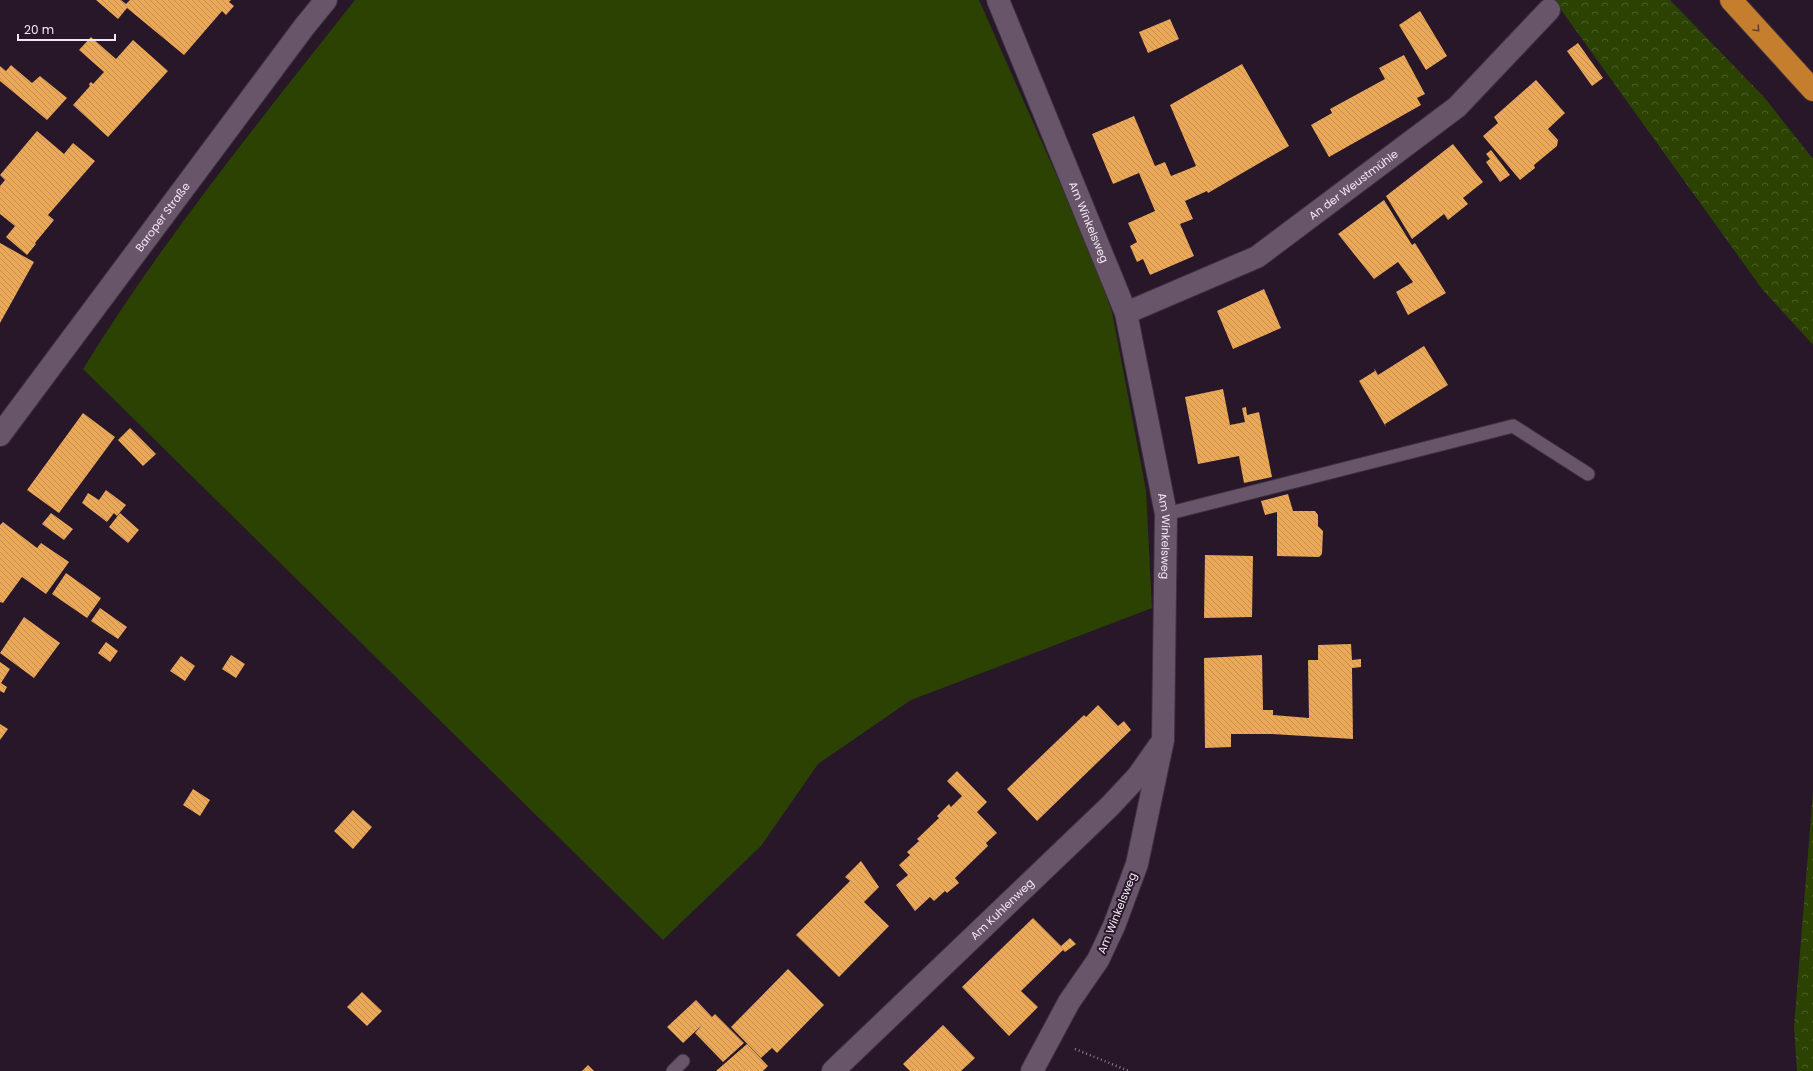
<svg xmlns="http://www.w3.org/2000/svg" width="1813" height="1071" viewBox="0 0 1813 1071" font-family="Poppins,sans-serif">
  <defs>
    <pattern id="forest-crowns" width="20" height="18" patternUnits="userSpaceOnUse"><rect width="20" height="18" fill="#2b4202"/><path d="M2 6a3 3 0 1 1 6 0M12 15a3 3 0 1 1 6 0" fill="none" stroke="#4a5d27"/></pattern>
    <pattern id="building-back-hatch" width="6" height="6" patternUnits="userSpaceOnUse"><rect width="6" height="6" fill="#eba857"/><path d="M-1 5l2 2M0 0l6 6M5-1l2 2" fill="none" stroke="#c28f54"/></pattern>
  </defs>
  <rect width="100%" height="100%" fill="#281729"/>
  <path fill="#2b4202" d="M 355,0 L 979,0 L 1094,260 L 1112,312 L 1146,490 L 1152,608 L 911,700 L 818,764 L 761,846 L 663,940 L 83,369 C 163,239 261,119 355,0 Z"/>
  <g fill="url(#forest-crowns)">
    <path d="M 1554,0 L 1670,0 L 1764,97 L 1813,159 L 1813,345 L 1762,289 Z"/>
    <path d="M 1813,791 L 1813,1071 L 1797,1071 L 1794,1027 Z"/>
  </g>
  <g fill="url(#building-back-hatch)">
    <path d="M 96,0 L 121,0 L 126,4 L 130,0 L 231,0 L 229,2 L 234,6 L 226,15 L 222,11 L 184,55 L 127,8 L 118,19 Z"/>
    <path d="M 1420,11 L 1447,56 L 1426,70 L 1399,25 Z"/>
    <path d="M 1170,19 L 1179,39 L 1148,53 L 1139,32 Z"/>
    <path d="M 91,37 L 116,59 L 133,40 L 168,71 L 108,137 L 73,105 L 90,86 L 89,84 L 91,82 L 93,84 L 104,72 L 79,50 Z"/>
    <path d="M 1578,43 L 1603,78 L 1592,86 L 1567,51 Z"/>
    <path d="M 1404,55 L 1425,94 L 1417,98 L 1421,105 L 1329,157 L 1311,125 L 1332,113 L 1330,109 L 1385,79 L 1379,68 Z"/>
    <path d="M 1242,64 L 1289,146 L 1208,193 L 1207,191 L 1185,201 L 1193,219 L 1180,224 L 1194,256 L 1150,275 L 1143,259 L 1137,262 L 1130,246 L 1137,242 L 1128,223 L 1155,211 L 1139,173 L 1113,184 L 1092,134 L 1134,116 L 1155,166 L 1165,162 L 1171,176 L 1196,166 L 1170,105 Z"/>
    <path d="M 11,65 L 32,83 L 40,76 L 67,98 L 47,120 L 0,81 L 0,66 L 6,71 Z"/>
    <path d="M 1536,80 L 1565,113 L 1548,129 L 1558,140 L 1557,146 L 1534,165 L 1535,168 L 1520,180 L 1483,136 L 1498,123 L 1494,117 Z"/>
    <path d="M 37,131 L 64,154 L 73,143 L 95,161 L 48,215 L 54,220 L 35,243 L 36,244 L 27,255 L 6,237 L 15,226 L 0,214 L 0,186 L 5,180 L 0,175 Z"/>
    <path d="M 1453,144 L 1483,182 L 1463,198 L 1468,204 L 1448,220 L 1444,214 L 1412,239 L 1386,196 Z"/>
    <path d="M 1491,150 L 1510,175 L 1500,182 L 1486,162 L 1490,159 L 1486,154 Z"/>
    <path d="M 1384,200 L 1412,245 L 1415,243 L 1446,293 L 1408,315 L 1396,292 L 1413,282 L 1398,262 L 1374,279 L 1338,234 Z"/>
    <path d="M 0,243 L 34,262 L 0,323 Z"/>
    <path d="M 1264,289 L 1281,328 L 1233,349 L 1217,311 Z"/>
    <path d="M 1424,346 L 1448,385 L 1385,424 L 1386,427 L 1359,381 L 1375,371 L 1374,368 L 1378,375 Z"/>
    <path d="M 1223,389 L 1230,425 L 1245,422 L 1242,408 L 1246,407 L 1247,415 L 1259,412 L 1272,477 L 1244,483 L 1239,456 L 1198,464 L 1185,397 Z"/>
    <path d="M 83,413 L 115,437 L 59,513 L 27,490 Z"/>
    <path d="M 130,428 L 156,454 L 143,466 L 118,440 Z"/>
    <path d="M 106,490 L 126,505 L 117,516 L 114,513 L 107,522 L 82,503 L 88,493 L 99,500 Z"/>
    <path d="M 1288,494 L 1293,511 L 1315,511 L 1318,515 L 1318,526 L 1323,531 L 1322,554 L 1319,557 L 1277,556 L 1277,512 L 1265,515 L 1261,501 Z"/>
    <path d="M 51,513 L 73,529 L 64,540 L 42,524 Z"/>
    <path d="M 120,513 L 139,530 L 128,543 L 109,527 Z"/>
    <path d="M 3,522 L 37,548 L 41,543 L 69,562 L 46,594 L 22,577 L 3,603 L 0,602 L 0,525 Z"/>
    <path d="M 1205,555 L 1253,556 L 1252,617 L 1204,618 Z"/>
    <path d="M 66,573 L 101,598 L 87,618 L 52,594 Z"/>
    <path d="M 100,608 L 127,627 L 118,639 L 91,621 Z"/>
    <path d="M 24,617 L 60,643 L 34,678 L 0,653 Z"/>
    <path d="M 106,642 L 118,651 L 110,662 L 98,653 Z"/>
    <path d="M 1351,644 L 1352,660 L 1361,659 L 1361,667 L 1352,668 L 1353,739 L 1272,734 L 1231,734 L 1231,747 L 1205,748 L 1204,658 L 1262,655 L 1263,710 L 1273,710 L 1273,715 L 1309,718 L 1308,660 L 1318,660 L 1318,645 Z"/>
    <path d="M 231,655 L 245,664 L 236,678 L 222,669 Z"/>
    <path d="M 181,656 L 195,666 L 185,681 L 170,671 Z"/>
    <path d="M 0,662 L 10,669 L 1,683 L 7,687 L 4,693 L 0,691 Z"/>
    <path d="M 1098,705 L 1118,726 L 1124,721 L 1131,730 L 1037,821 L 1007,789 L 1084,715 L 1086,717 Z"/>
    <path d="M 0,724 L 8,729 L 0,740 Z"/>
    <path d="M 957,771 L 987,802 L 977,812 L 997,833 L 986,843 L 988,846 L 955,878 L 959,883 L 947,893 L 945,891 L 934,901 L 930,897 L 915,911 L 896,885 L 908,875 L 899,865 L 910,855 L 907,852 L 919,841 L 917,839 L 939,818 L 937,816 L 949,804 L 951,807 L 962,796 L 947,781 Z"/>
    <path d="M 193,789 L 210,800 L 200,816 L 183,805 Z"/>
    <path d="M 353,810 L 372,827 L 353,849 L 334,831 Z"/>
    <path d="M 861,861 L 879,887 L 864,902 L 889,926 L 839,977 L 796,935 L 850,881 L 845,877 Z"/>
    <path d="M 1033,918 L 1061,946 L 1070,938 L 1076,944 L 1065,952 L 1063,950 L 1021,991 L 1038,1007 L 1009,1036 L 962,987 Z"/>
    <path d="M 788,969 L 824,1005 L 777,1053 L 772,1048 L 761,1058 L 731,1027 Z"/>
    <path d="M 362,992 L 382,1011 L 367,1026 L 347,1007 Z"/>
    <path d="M 696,1000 L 712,1017 L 715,1014 L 744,1043 L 723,1062 L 695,1033 L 702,1025 L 683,1043 L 667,1027 Z"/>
    <path d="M 943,1025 L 975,1058 L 961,1071 L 910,1071 L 903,1064 Z"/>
    <path d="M 747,1044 L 768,1066 L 763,1071 L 716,1071 Z"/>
    <path d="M 588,1065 L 594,1071 L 582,1071 Z"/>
  </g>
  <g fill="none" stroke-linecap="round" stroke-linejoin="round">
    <g stroke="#3d313e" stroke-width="15">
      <g id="lane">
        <path d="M 1166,514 L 1513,426 L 1588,474"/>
        <path d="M 673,1071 L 683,1061"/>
      </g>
    </g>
    <g stroke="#3d313e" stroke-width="24">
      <g id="street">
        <path id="s1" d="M 998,0 L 1126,313 L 1166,514 L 1163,740 L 1137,864 L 1114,926 L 1098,960 L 1069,1002 L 1032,1071"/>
        <path id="s2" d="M 1126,313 L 1257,257 L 1457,107 L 1549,10"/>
        <path id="s3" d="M 833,1071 L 1110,806 L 1138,776 L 1159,746"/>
      </g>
    </g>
    <g stroke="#3d313e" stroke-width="24">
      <g id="secondary">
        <path id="s4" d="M 0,435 L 304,27 L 326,0"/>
      </g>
    </g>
    <g stroke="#3d313e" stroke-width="24">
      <path id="highway" d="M 1731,0 L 1813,90"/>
    </g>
    <path stroke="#8e808f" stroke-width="2.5" stroke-dasharray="1 3" stroke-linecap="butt" d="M 1075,1049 L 1129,1071"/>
    <use href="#lane" stroke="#68556a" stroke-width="13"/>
    <use href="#street" stroke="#68556a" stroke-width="22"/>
    <use href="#secondary" stroke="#68556a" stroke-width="22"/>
    <use href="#highway" stroke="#c47e2d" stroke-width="22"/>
  </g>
  <defs><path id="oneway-chevron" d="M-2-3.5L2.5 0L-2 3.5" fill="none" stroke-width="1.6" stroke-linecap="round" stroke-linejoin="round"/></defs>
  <use stroke="#66402b" href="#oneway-chevron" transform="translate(1757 29) rotate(47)"/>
  <g text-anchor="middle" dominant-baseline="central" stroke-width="4" stroke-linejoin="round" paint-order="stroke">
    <g font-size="11" fill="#f2e7f3" stroke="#281729">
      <text stroke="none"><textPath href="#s2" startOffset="263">An der Weustmühle</textPath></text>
      <text stroke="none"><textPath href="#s4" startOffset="272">Baroper Straße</textPath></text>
      <text stroke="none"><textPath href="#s1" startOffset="240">Am Winkelsweg</textPath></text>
      <text stroke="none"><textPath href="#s1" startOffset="565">Am Winkelsweg</textPath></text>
      <text stroke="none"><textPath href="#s3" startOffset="234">Am Kuhlenweg</textPath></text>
      <text transform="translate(1117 913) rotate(-68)">Am Winkelsweg</text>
    </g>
  </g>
  <path d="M18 34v6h97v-6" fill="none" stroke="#f2e7f3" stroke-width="2"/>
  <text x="24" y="34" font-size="12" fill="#f2e7f3" stroke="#281729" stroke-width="3" paint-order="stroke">20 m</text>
</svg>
